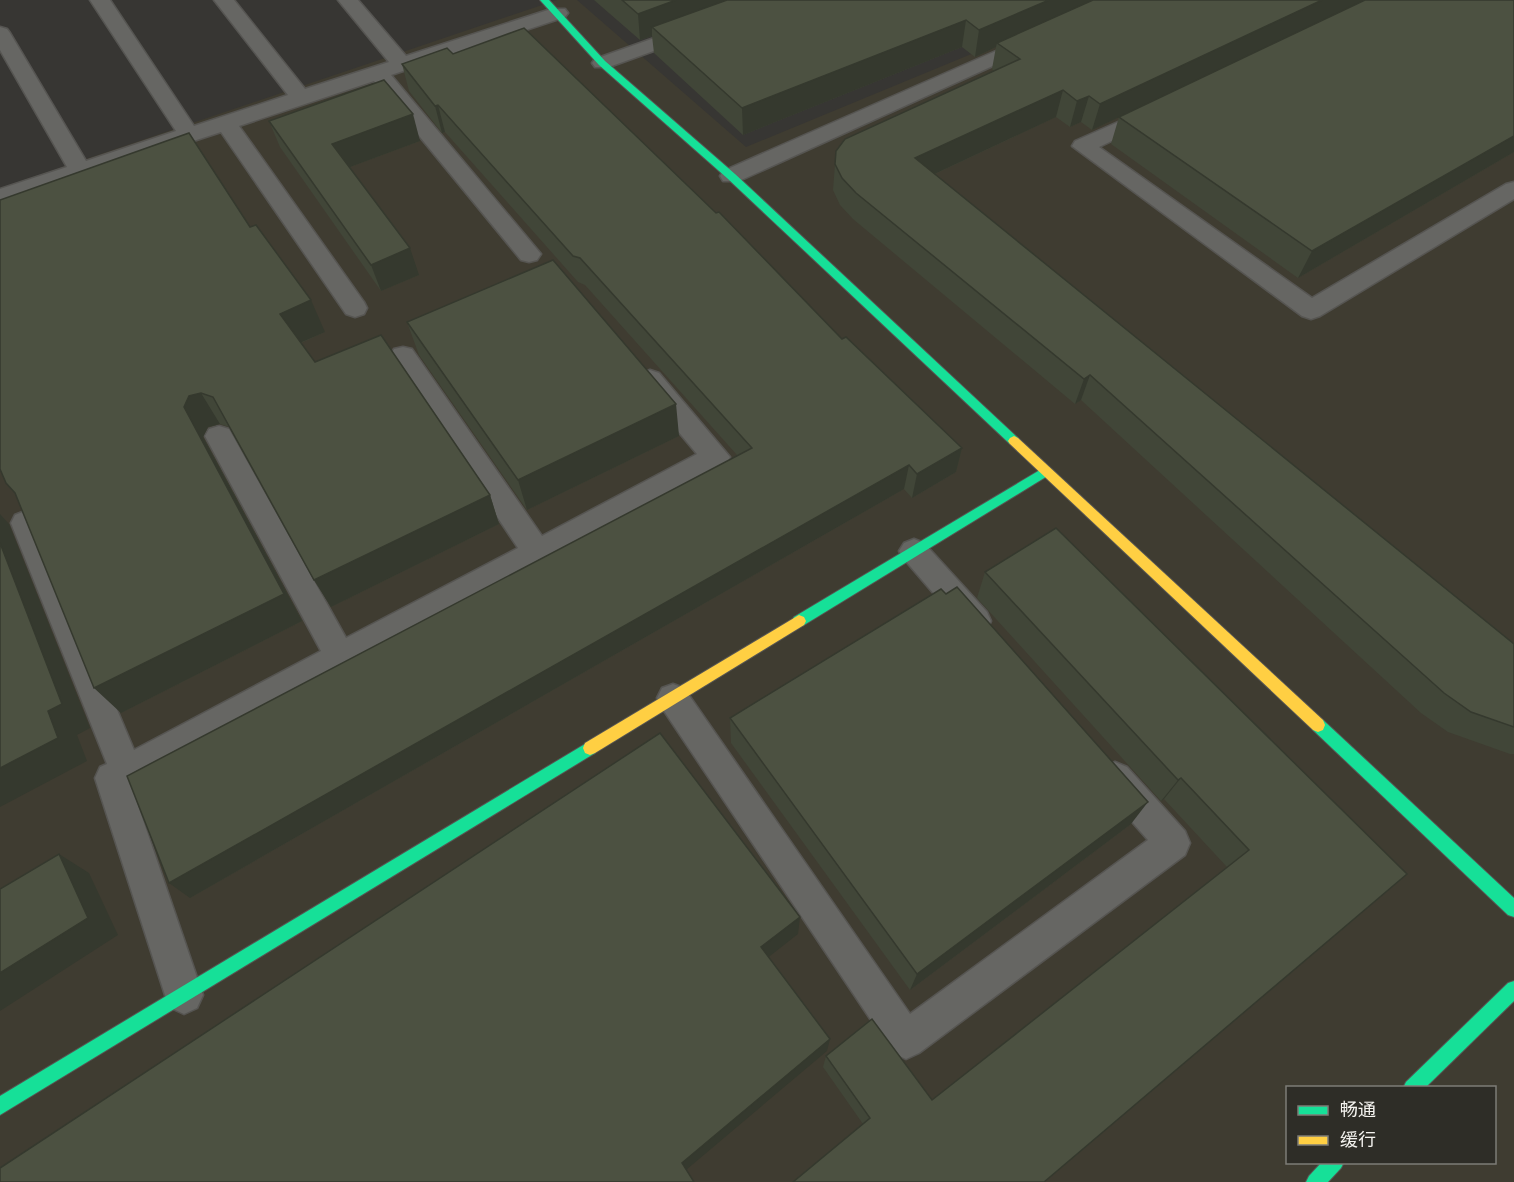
<svg xmlns="http://www.w3.org/2000/svg" width="1514" height="1182" viewBox="0 0 1514 1182" font-family="'Noto Sans','Noto Sans SC',sans-serif">
  <rect width="100%" height="100%" fill="#373633"/>
  <path fill="#3f3c31" fill-rule="evenodd" d="M 557,0 L 577,0 L 746,147 L 1102,0 L 1514,0 L 1514,1182 L 0,1182 L 0,188 ZM 1288,1088 L 1494,1088 L 1494,1162 L 1288,1162 Z"/>
  <g fill="none" stroke-linecap="round" stroke-linejoin="round">
    <g stroke="#565552" stroke-width="3">
      <g id="street">
        <path d="M 90,0 L 110,0 L 194,126 L 288,95 L 214,0 L 234,0 L 305,89 L 389,62 L 338,0 L 358,0 L 406,56 L 551,9 L 565,9 L 568,13 L 565,17 L 391,75 L 541,254 L 537,260 L 529,262 L 521,260 L 374,81 L 239,126 L 364,302 L 367,308 L 364,314 L 355,317 L 346,314 L 221,132 L 0,204 L 0,189 L 67,167 L 0,50 L 0,27 L 7,29 L 10,33 L 86,161 L 176,131 Z"/>
        <path d="M 691,25 L 698,27 L 701,31 L 698,35 L 609,67 L 595,67 L 592,63 L 595,59 Z"/>
        <path d="M 1030,36 L 1037,38 L 1040,42 L 1037,46 L 739,181 L 723,181 L 720,176 L 723,171 Z"/>
        <path d="M 1152,107 L 1160,108 L 1163,113 L 1160,118 L 1099,147 L 1312,298 L 1506,184 L 1514,182 L 1514,199 L 1320,316 L 1311,319 L 1302,316 L 1072,146 L 1075,141 Z"/>
        <path d="M 403,347 L 412,349 L 542,536 L 697,454 L 641,387 L 637,380 L 641,373 L 650,370 L 659,373 L 730,457 L 726,465 L 131,785 L 203,995 L 197,1008 L 184,1014 L 171,1008 L 165,995 L 95,778 L 100,767 L 107,764 L 11,523 L 15,515 L 25,511 L 35,515 L 134,750 L 321,651 L 205,436 L 209,429 L 219,426 L 229,429 L 346,638 L 518,548 L 390,356 L 394,349 Z"/>
        <path d="M 914,539 L 924,543 L 987,612 L 991,621 L 987,630 L 976,634 L 965,630 L 904,559 L 899,551 L 904,543 Z"/>
        <path d="M 673,684 L 684,688 L 910,1014 L 1148,840 L 1103,789 L 1098,778 L 1103,767 L 1115,762 L 1127,767 L 1185,831 L 1190,843 L 1185,855 L 919,1053 L 906,1059 L 893,1053 L 662,708 L 657,698 L 662,688 Z"/>
      </g>
    </g>
    <g stroke="#565552" stroke-width="2">
      <g id="fast">
        <path d="M 540,0 L 549,0 L 605,61 L 735,174 L 1018,438 L 1020,441 L 1018,444 L 1010,444 L 727,178 L 599,65 Z"/>
        <path d="M 1045,467 L 1051,472 L 1049,475 L 804,625 L 799,627 L 794,625 L 792,621 L 794,617 Z"/>
        <path d="M 1318,718 L 1323,720 L 1514,898 L 1514,917 L 1508,915 L 1313,730 L 1311,725 L 1313,720 Z"/>
        <path d="M 590,741 L 595,743 L 597,748 L 595,753 L 0,1115 L 0,1096 Z"/>
        <path d="M 1514,981 L 1514,1001 L 1425,1088 L 1403,1088 L 1406,1082 L 1508,983 Z"/>
        <path d="M 1322,1162 L 1344,1162 L 1341,1168 L 1328,1182 L 1306,1182 L 1309,1176 Z"/>
      </g>
    </g>
    <g stroke="#565552" stroke-width="2">
      <g id="slow">
        <path d="M 1014,436 L 1018,438 L 1323,720 L 1325,725 L 1323,730 L 1318,732 L 1313,730 L 1010,444 L 1008,441 L 1010,438 Z"/>
        <path d="M 799,615 L 804,617 L 806,621 L 804,625 L 595,753 L 590,755 L 585,753 L 583,748 L 585,743 Z"/>
      </g>
    </g>
    <use href="#street" fill="#666663" fill-rule="evenodd"/>
    <use href="#fast" fill="#16e098" fill-rule="evenodd"/>
    <use href="#slow" fill="#ffcf43" fill-rule="evenodd"/>
  </g>
  <g fill="#414638">
    <path d="M 594,0 L 1514,0 L 1514,152 L 1298,278 L 1111,144 L 1119,117 L 1092,130 L 1081,122 L 1070,127 L 1056,117 L 935,174 L 1514,644 L 1514,754 L 1510,754 L 1448,732 L 1421,713 L 1081,400 L 1075,404 L 853,219 L 840,205 L 833,190 L 835,164 L 994,71 L 992,69 L 996,47 L 975,57 L 962,47 L 743,135 L 654,53 L 652,36 L 640,40 Z"/>
    <path d="M 453,54 L 842,339 L 962,448 L 956,472 L 912,498 L 904,489 L 190,898 L 737,455 L 585,285 L 578,282 L 445,132 L 442,133 L 409,91 L 402,64 Z"/>
    <path d="M 269,121 L 420,141 L 350,167 L 419,275 L 381,291 L 280,147 Z"/>
    <path d="M 250,227 L 325,332 L 301,343 L 315,362 L 490,495 L 499,524 L 331,607 L 314,580 L 229,427 L 220,424 L 208,427 L 203,437 L 302,621 L 121,713 L 15,493 Z"/>
    <path d="M 407,322 L 679,436 L 527,510 L 419,355 Z"/>
    <path d="M 985,572 L 1407,874 L 1044,1182 L 863,1124 L 823,1067 L 826,1056 L 932,1100 L 1227,867 L 1164,799 L 1161,801 L 977,598 Z"/>
    <path d="M 730,718 L 1131,824 L 910,990 L 731,743 Z"/>
  </g>
  <g fill="#35392e">
    <path d="M 676,0 L 751,0 L 652,27 L 652,36 L 640,40 L 638,14 Z"/>
    <path d="M 1049,0 L 1102,0 L 997,43 L 996,47 L 975,57 L 979,30 Z"/>
    <path d="M 1322,0 L 1366,0 L 1092,130 L 1100,104 Z"/>
    <path d="M 966,20 L 962,47 L 743,135 L 742,108 Z"/>
    <path d="M 1063,90 L 1056,117 L 911,185 L 915,158 Z"/>
    <path d="M 1089,96 L 1081,122 L 1070,127 L 1077,101 Z"/>
    <path d="M 438,105 L 445,132 L 442,133 L 435,106 Z"/>
    <path d="M 413,114 L 420,141 L 342,170 L 332,144 Z"/>
    <path d="M 1514,136 L 1514,152 L 1298,278 L 1312,251 Z"/>
    <path d="M 410,248 L 419,275 L 381,291 L 371,265 Z"/>
    <path d="M 311,300 L 325,332 L 295,345 L 280,314 Z"/>
    <path d="M 1090,375 L 1081,400 L 1075,404 L 1084,379 Z"/>
    <path d="M 201,393 L 220,424 L 208,427 L 203,437 L 302,621 L 121,713 L 94,688 L 184,407 L 189,396 Z"/>
    <path d="M 676,404 L 679,436 L 527,510 L 518,480 Z"/>
    <path d="M 962,448 L 956,472 L 912,498 L 917,474 Z"/>
    <path d="M 909,465 L 904,489 L 190,898 L 169,883 Z"/>
    <path d="M 490,495 L 499,524 L 331,607 L 314,580 Z"/>
    <path d="M 0,514 L 9,524 L 90,728 L 77,735 L 87,761 L 0,807 L 0,768 L 48,711 L 0,543 Z"/>
    <path d="M 1181,778 L 1164,799 L 1161,801 L 1178,780 Z"/>
    <path d="M 1148,802 L 1131,824 L 910,990 L 917,974 Z"/>
    <path d="M 59,854 L 89,873 L 118,935 L 0,1011 L 0,973 Z"/>
    <path d="M 800,917 L 798,934 L 761,963 L 761,947 Z"/>
    <path d="M 830,1039 L 827,1051 L 686,1170 L 682,1163 Z"/>
  </g>
  <g fill="#4c5141" stroke="#35392e" stroke-width="1.5">
    <path d="M 622,0 L 676,0 L 638,14 Z"/>
    <path d="M 727,0 L 1049,0 L 979,30 L 966,20 L 742,108 L 652,27 Z"/>
    <path d="M 1093,0 L 1322,0 L 1100,104 L 1089,96 L 1077,101 L 1063,90 L 915,158 L 1514,644 L 1514,727 L 1471,712 L 1444,693 L 1090,375 L 1084,379 L 856,193 L 842,178 L 835,164 L 836,151 L 845,139 L 1020,59 L 997,43 Z"/>
    <path d="M 1365,0 L 1514,0 L 1514,136 L 1312,251 L 1119,117 Z"/>
    <path d="M 524,28 L 716,213 L 719,212 L 842,339 L 846,337 L 962,448 L 917,474 L 909,465 L 169,883 L 127,776 L 752,448 L 580,258 L 573,256 L 438,105 L 435,106 L 402,64 L 447,48 L 453,54 Z"/>
    <path d="M 384,80 L 413,114 L 332,144 L 410,248 L 371,265 L 269,121 Z"/>
    <path d="M 189,133 L 250,227 L 256,225 L 311,300 L 280,314 L 315,362 L 381,335 L 490,495 L 314,580 L 213,397 L 201,393 L 189,396 L 184,407 L 284,594 L 94,688 L 15,493 L 6,483 L 0,469 L 0,200 Z"/>
    <path d="M 553,260 L 676,404 L 518,480 L 407,322 Z"/>
    <path d="M 1056,528 L 1407,874 L 1044,1182 L 793,1182 L 870,1118 L 826,1056 L 872,1019 L 932,1100 L 1249,850 L 1181,778 L 1178,780 L 985,572 Z"/>
    <path d="M 0,543 L 62,704 L 48,711 L 58,738 L 0,768 Z"/>
    <path d="M 957,587 L 1148,802 L 917,974 L 730,718 L 941,589 L 946,594 Z"/>
    <path d="M 660,733 L 800,917 L 761,947 L 830,1039 L 682,1163 L 694,1182 L 0,1182 L 0,1168 Z"/>
    <path d="M 59,854 L 88,918 L 0,973 L 0,889 Z"/>
  </g>
  <rect x="1286" y="1086" width="210" height="78" fill="#2e2d27" stroke="#7d7c77" stroke-width="1.5"/>
  <rect x="1298" y="1106" width="30" height="9" fill="#16e098" stroke="#7d7c77" stroke-width="1.5"/>
  <text x="1340" y="1116" font-size="18" fill="#f4f3ef">畅通</text>
  <rect x="1298" y="1136" width="30" height="9" fill="#ffcf43" stroke="#7d7c77" stroke-width="1.5"/>
  <text x="1340" y="1146" font-size="18" fill="#f4f3ef">缓行</text>
</svg>
